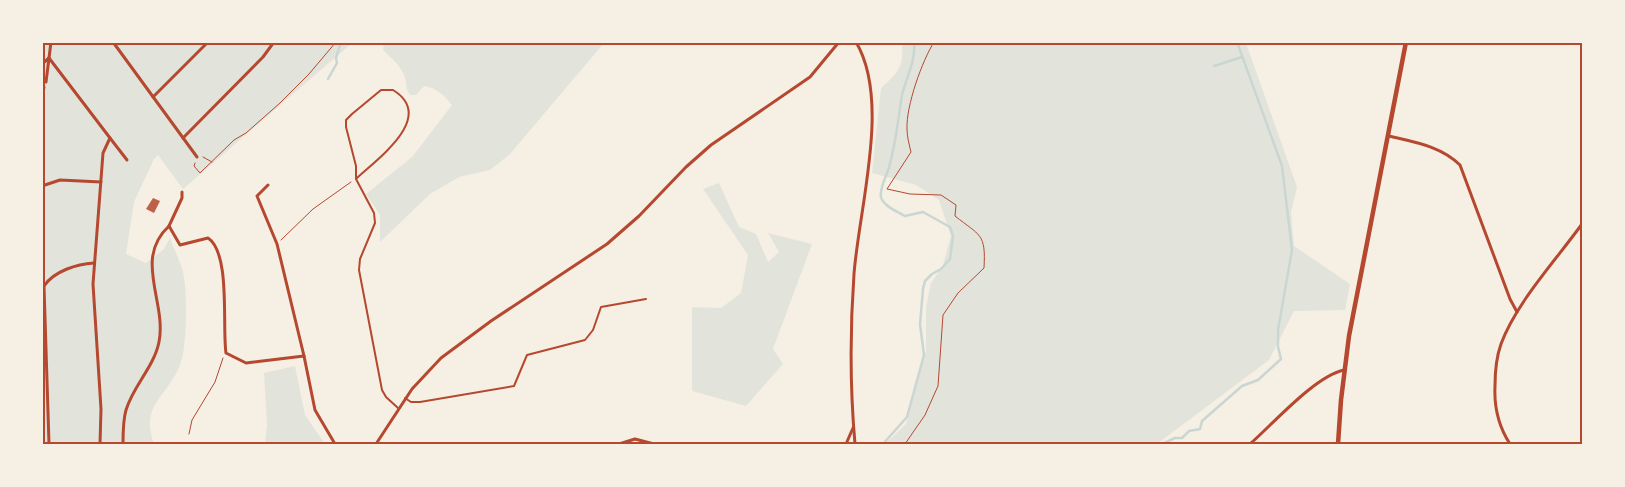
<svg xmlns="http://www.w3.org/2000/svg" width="1625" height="487" viewBox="0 0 1625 487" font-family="Signika,sans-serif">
  <rect width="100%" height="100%" fill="#f6efe4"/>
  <g fill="#e2e4dc">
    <path d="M 42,43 L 352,43 L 183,189 L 158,155 L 154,159 L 134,202 L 126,254 L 146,263 L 164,249 L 170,238 C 174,250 182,264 184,277 C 187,296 187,344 181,362 C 170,396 139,403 154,444 L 43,444 Z"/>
    <path d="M 384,43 L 384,42 L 604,43 L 510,154 L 490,170 L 459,177 L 430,194 L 380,242 L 380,215 L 366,194 L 412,157 L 452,105 C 445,96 437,88 424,86 L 416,95 L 410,95 C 405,88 407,82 404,75 C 400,65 391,58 383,50 Z"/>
    <path d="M 902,43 L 1246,43 L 1297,187 L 1291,212 L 1294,246 L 1350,284 L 1345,310 L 1294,311 L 1269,360 L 1157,444 L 885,444 L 906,424 L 926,351 L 926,307 L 931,283 L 943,265 L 951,236 L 939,200 L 916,185 L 872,173 L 881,88 C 898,73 904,67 902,43 Z"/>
    <path d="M 719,183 L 739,227 L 756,234 L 768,262 L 779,252 L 768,233 L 812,244 L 773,349 L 783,364 L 746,406 L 692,391 L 692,307 L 721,308 L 741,293 L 748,255 L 703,189 Z"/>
    <path d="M 295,366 L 305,415 L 325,444 L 265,444 L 267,425 L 264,373 Z"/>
  </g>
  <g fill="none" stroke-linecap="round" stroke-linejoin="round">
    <g stroke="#c9d6d2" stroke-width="2.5">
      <path d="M 1214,66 L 1242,57"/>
      <path d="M 328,79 L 337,63 L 336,58 L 341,42"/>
      <path d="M 883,444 L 907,417 L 924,355 L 920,324 L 923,289 L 925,281 L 932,274 L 941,269 L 950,259 L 953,236 L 950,227 L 923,212 L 905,216 C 898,212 883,206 881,197 C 879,188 887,176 889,167 C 896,143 898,120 902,95 C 906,78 916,61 914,42"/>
      <path d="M 1162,444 L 1175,438 L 1182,438 L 1189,431 L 1200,429 L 1202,421 L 1242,386 L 1258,380 L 1281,359 L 1278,347 L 1278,330 L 1292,250 L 1282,166 L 1237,42"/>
    </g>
  </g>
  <path fill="#bf614a" d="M 153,198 L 160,201 L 154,213 L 146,209 Z"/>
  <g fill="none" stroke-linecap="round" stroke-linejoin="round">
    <g stroke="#b5482f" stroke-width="1">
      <path d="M 42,106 L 45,87"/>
      <path d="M 203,157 L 212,162"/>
      <path d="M 195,163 L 194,166 L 200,173 L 234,140 L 246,133 L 280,103 L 309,74 L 336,42"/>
      <path d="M 281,240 L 313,209 L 351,182"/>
      <path d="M 189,434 L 192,420 L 215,382 L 223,358"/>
      <path d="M 905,444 L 925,415 L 938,386 L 943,315 L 958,293 L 984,268 C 986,233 980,236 955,216 L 956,205 L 941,195 L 910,194 L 887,189 L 911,152 C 909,144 907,136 907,129 C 906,106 922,61 934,42"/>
    </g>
    <g stroke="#b5482f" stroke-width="2">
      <path d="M 356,179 C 377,159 437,117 393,90 L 381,90 L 352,114 L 346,120 L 346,127 L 356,166 L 356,179 L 374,213 L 375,223 L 360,259 L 359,270 L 382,390 L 386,397 L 398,408"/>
      <path d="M 405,398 L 411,402 L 420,402 L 514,386 L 527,355 L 585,340 L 593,330 L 601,307 L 646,299"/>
    </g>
    <g stroke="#b5482f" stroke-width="3">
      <path d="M 113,42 L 197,157"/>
      <path d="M 49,58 L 110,138 L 103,153 L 93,284 L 101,409 L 100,444"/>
      <path d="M 42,64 L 49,58"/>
      <path d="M 46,82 L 51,42"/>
      <path d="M 153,97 L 208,42"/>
      <path d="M 1389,136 C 1414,142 1441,146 1460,165 L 1510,299 L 1517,312"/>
      <path d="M 110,138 L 127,160"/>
      <path d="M 183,138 L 263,57 L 274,42"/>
      <path d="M 268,185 L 257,196 L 277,244 L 304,356"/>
      <path d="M 42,186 L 60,180 L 101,182"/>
      <path d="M 182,192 L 182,198 L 169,226 L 180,245 L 208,238 C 231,253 222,327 226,353 L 246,363 L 304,356 L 315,410 L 335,444"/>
      <path d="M 44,286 L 49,444"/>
      <path d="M 44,286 C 54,271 77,264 94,263"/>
      <path d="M 123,444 C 123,434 123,420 126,410 C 133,386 154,367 159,342 C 167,302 133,259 169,226"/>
      <path d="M 376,444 L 412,389 L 441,358 L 491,321 L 607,244 L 639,216 L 686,167 L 711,145 L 810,77 L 839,42"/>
      <path d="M 619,444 L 635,439 L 654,444"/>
      <path d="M 846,444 L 853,428"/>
      <path d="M 855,444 C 850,388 850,330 854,274 C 859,207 891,101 856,42"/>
      <path d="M 1250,444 C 1273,424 1315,376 1344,370"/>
      <path d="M 1510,444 C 1499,427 1494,406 1495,386 C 1495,372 1496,358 1501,344 C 1516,303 1556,260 1582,224"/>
    </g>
    <path stroke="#b5482f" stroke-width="4.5" d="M 1338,444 L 1341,400 L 1349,336 L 1406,42"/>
  </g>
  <rect width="1625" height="487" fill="none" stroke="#f6efe4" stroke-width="88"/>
  <rect x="44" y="44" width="1537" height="399" fill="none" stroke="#b5482f" stroke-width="2"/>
</svg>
